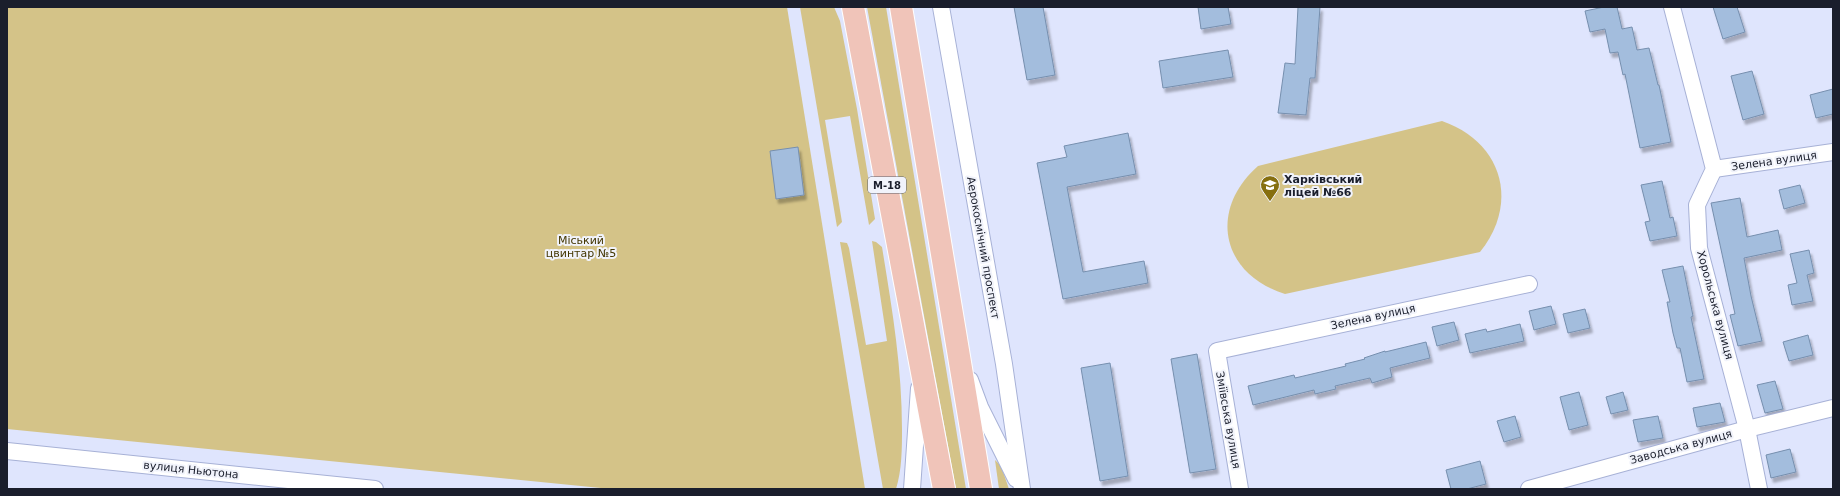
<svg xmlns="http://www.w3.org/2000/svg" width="1840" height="496" viewBox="0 0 1840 496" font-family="'DejaVu Sans',sans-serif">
  <defs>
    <filter id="shadow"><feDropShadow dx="2.5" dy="4.5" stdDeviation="1" flood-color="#0004"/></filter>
  </defs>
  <rect width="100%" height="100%" fill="#dfe5fd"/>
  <g fill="#d4c388">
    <path d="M 7,7 L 787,7 L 865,489 L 611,489 L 7,429 Z"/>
    <path d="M 800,7 L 834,7 L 840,21 L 857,109 L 875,219 L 869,225 L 850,116 L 825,120 L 842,222 L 837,227 Z"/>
    <path d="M 867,7 L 886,7 L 966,489 L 956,489 Z"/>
    <path d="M 1442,121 C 1502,142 1520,202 1480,252 L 1285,294 C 1221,274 1208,210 1258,166 Z"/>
    <path d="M 872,241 L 876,242 L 882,247 C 892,308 902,367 902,429 C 902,448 902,470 896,489 L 883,489 L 840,242 L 847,243 L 849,248 L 866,345 L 887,341 Z"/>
    <path d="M 995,460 L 1001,466 L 1009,489 L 999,489 Z"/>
  </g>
  <g fill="#a3bddd" stroke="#768fae" filter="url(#shadow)">
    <path d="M 1014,7 L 1043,7 L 1055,75 L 1027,80 Z"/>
    <path d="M 1198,7 L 1228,7 L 1231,24 L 1201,29 Z"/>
    <path d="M 1298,7 L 1320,7 L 1315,78 L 1310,78 L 1306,115 L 1278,113 L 1285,63 L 1295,64 Z"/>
    <path d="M 1604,7 L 1617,7 L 1622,29 L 1632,27 L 1637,50 L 1649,48 L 1658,85 L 1659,85 L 1671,142 L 1640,148 L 1625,74 L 1623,75 L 1618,52 L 1610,53 L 1605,29 L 1590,32 L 1585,11 Z"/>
    <path d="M 1713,7 L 1737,7 L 1745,32 L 1723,39 Z"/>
    <path d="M 1228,50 L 1233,77 L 1163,88 L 1159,61 Z"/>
    <path d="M 1752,71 L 1764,114 L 1743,120 L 1731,76 Z"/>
    <path d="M 1833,89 L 1833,114 L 1816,118 L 1810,95 Z"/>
    <path d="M 1128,133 L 1136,174 L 1067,187 L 1083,272 L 1144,261 L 1148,283 L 1063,299 L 1037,163 L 1067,157 L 1064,146 Z"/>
    <path d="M 798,147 L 804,195 L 776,199 L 770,151 Z"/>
    <path d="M 1662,181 L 1670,218 L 1673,217 L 1677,236 L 1650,241 L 1645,222 L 1650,221 L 1641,185 Z"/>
    <path d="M 1800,185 L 1805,203 L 1784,209 L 1779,190 Z"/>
    <path d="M 1740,198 L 1747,237 L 1778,230 L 1782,250 L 1744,258 L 1751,296 L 1762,341 L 1738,346 L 1730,315 L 1735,314 L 1711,203 Z"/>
    <path d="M 1809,250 L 1814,273 L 1807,275 L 1813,301 L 1792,305 L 1788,285 L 1797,283 L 1790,254 Z"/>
    <path d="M 1683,266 L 1693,316 L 1691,317 L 1704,379 L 1687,382 L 1680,348 L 1677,348 L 1673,333 L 1667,302 L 1670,302 L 1662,270 Z"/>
    <path d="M 1551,306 L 1556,324 L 1534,330 L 1529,311 Z"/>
    <path d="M 1585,309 L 1590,328 L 1568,333 L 1563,314 Z"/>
    <path d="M 1454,322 L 1459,340 L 1437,346 L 1432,327 Z"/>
    <path d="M 1520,324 L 1524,341 L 1470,353 L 1465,334 L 1486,329 L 1487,332 Z"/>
    <path d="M 1808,335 L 1813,355 L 1789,361 L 1783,342 Z"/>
    <path d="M 1426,342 L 1430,358 L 1390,368 L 1392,377 L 1372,383 L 1370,378 L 1335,386 L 1336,389 L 1315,394 L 1314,390 L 1253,405 L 1248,386 L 1294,375 L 1295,378 L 1346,366 L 1345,364 L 1365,359 L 1364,358 L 1385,351 L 1385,352 Z"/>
    <path d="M 1197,354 L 1216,469 L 1190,473 L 1171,359 Z"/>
    <path d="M 1110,363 L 1128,476 L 1100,481 L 1081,368 Z"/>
    <path d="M 1775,381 L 1783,409 L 1765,413 L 1757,385 Z"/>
    <path d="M 1579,392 L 1588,425 L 1569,430 L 1560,397 Z"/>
    <path d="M 1623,392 L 1628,410 L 1611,414 L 1606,397 Z"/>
    <path d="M 1720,403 L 1725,422 L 1697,427 L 1693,408 Z"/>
    <path d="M 1515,416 L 1521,437 L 1504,442 L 1497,421 Z"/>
    <path d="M 1658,416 L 1663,438 L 1638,442 L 1633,420 Z"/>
    <path d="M 1790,449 L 1796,472 L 1771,478 L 1766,455 Z"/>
    <path d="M 1480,461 L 1486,484 L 1467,489 L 1451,489 L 1446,470 Z"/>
  </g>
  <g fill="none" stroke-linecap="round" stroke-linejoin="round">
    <g stroke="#a7b1d6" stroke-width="18">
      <g id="street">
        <path d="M 941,7 L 1004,364 L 1022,489"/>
        <path d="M 1672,7 L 1714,169 L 1697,205 L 1699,248 L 1747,429 L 1759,489"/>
        <path d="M 1714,169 L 1833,152"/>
        <path d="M 970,380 L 980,407 L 1016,479"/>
        <path d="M 7,451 L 375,489"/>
        <path d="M 912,489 L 919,388"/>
        <path d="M 1240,489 L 1217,351 L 1529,284"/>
        <path d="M 1529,489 L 1747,429 L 1833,408"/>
      </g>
    </g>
    <g stroke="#fff" stroke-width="24">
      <g id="primary">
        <path d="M 853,7 L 944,489"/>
        <path d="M 901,7 L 981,489"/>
      </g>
    </g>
    <use href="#street" stroke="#fff" stroke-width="16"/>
    <use href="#primary" stroke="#f0c4b9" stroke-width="22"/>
  </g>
  <defs>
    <g id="school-pin" transform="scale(1)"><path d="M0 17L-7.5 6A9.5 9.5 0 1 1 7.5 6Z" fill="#866f0f" stroke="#f1f3fb"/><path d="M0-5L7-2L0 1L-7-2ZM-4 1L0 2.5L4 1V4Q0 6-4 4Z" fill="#fff"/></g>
  </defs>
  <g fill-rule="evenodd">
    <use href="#school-pin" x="1270" y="185"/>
  </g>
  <g text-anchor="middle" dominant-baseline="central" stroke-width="4" stroke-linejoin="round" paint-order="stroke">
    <rect fill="#f1f3fb" stroke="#5a5e6a" stroke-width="1" x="868" y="177" width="38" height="16" rx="3"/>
    <g font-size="10" font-weight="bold" fill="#1a1e2c">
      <text x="887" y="185">М-18</text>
    </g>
    <g font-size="11" fill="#1a1e2c" stroke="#f1f3fb">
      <text transform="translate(1774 161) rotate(-8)">Зелена вулиця</text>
      <text transform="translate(983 248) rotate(80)">Аерокосмічний проспект</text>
      <text transform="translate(1715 305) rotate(75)">Хорольська вулиця</text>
      <text transform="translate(1373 317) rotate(-12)">Зелена вулиця</text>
      <text transform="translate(1228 420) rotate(80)">Зміївська вулиця</text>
      <text transform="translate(1681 447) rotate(-15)">Заводська вулиця</text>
      <text transform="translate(191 470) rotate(6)">вулиця Ньютона</text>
    </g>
    <g font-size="11" font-weight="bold" fill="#1a1e2c" stroke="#f1f3fb" text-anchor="start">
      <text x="1284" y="179">Харківський<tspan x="1284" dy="13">ліцей №66</tspan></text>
    </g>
    <g font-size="11" fill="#433600" stroke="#f1f3fb">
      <text x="581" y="240">Міський<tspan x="581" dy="13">цвинтар №5</tspan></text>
    </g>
  </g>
  <rect width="1840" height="496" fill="none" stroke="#1a1e2c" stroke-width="16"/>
</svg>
